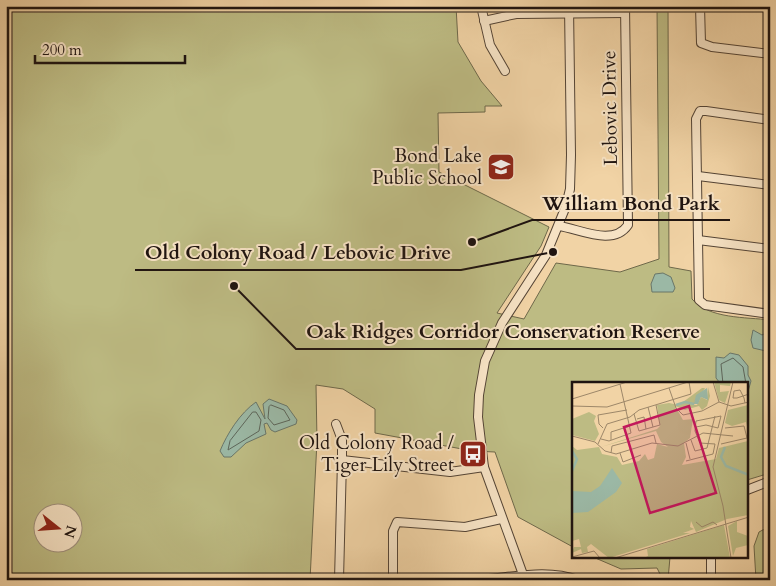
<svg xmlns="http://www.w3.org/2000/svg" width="776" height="586" viewBox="0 0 776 586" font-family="Cardo,serif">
  <rect width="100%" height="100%" fill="#f1d3a5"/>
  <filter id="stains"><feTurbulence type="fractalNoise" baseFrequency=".004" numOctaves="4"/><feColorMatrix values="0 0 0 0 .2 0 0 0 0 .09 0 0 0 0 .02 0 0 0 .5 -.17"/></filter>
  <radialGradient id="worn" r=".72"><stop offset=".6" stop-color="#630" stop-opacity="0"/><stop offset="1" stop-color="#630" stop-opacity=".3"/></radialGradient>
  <g fill="#bdbb83" stroke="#6e684a" fill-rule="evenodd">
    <path d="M 6,6 L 456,6 L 458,42 L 481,81 L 502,106 L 485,106 L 485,112 L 438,113 L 439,172 L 549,227 L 541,246 L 497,313 L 524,319 L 556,263 L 620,272 L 659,259 L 657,6 L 668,6 L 669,267 L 691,271 L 692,299 C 709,319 746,317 770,320 L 770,473 L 747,480 L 747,384 L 574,384 L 573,547 L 518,517 L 495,452 L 473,451 L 375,433 L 375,409 L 343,389 L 316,385 L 317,441 L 310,580 L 6,580 ZM 42,514 L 72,514 L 72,544 L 42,544 Z"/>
    <path d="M 770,526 L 770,580 L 756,580 L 754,546 L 759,532 Z"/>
    <path d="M 593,557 L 670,557 L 668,580 L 663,580 L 657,568 L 621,569 Z"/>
  </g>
  <g fill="#9bb8a5" stroke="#697669">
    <path d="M 663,273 L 671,277 L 675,288 L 673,292 L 652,292 L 651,284 L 655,274 Z"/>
    <path d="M 753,330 L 762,335 L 770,331 L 770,352 L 753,348 L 751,340 Z"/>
    <path d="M 730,353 L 739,355 L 748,366 L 748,375 L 751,381 L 747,395 L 747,384 L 720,383 L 716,378 L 716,357 L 724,358 Z"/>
    <path d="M 269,399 L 287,406 L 297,420 L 296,424 L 275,432 L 271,430 L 267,423 L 264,424 L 266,434 L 246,443 L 231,457 L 224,457 L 220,451 C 227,434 240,413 256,402 L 265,419 L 263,404 Z"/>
  </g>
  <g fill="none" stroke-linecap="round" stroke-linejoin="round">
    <g stroke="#5d665a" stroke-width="1">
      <path d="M 723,384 L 721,364 L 733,358 L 743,367 L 746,384"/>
      <path d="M 271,405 L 284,410 L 290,420 L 274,425 L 268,418 L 269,407 Z"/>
      <path d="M 253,412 L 256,412 L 261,420 L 259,431 L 228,450 L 230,441 Z"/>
    </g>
    <g stroke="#544435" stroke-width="10">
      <g id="minor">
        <path d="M 481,6 L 490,45 L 505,71"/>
        <path d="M 700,6 L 701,43 L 712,47 L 770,54"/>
        <path d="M 484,21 L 516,14 L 625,13"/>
        <path d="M 769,54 L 769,6"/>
        <path d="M 770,120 L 706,111 L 700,111 L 696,119 L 699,300 L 705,305 L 770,314"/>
        <path d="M 698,176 L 770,185"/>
        <path d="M 559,226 C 580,229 613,247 628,225 L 625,6"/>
        <path d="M 698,240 L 770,249"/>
        <path d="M 336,424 L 342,440 L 342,460 L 339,580"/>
        <path d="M 342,460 L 450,472 L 484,467"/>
        <path d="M 747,490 L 770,481"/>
        <path d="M 393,580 L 393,531 L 397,522 L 465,527 L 501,519"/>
        <path d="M 478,580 C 511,578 546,568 578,580"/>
        <path d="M 525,580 L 484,467 L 478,417 L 479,395 L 485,361 L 502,323 L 546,255 L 566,206 L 570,189 L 571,155 L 569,6"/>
        <path d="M 711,580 L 711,557"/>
      </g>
    </g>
    <use href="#minor" stroke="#f6e2c4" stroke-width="8"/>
  </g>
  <defs>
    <g id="school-square" transform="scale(1.4375)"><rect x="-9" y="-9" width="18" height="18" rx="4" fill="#8f2418" stroke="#f6e2c4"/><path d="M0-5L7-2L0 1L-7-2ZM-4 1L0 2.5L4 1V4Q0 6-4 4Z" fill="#fff"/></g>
    <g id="bus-square" transform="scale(1.4375)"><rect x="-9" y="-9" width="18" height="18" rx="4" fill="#8f2418" stroke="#f6e2c4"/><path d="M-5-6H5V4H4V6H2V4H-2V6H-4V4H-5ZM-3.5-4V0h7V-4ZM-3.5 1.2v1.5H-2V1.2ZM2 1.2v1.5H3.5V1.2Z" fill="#fff"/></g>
  </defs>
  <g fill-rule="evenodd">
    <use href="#school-square" x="501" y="167"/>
    <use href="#bus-square" x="473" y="454"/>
  </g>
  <g text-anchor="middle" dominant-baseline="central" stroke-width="4" stroke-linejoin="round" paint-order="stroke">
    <g font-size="19" fill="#1f1410" stroke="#f6e2c4">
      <text transform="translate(610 108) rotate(-91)">Lebovic Drive</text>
    </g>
    <g font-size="19" fill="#1f1410" stroke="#f6e2c4" text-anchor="end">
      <text x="482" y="156">Bond Lake<tspan x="482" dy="22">Public School</tspan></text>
      <text x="454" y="443">Old Colony Road /<tspan x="454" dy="22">Tiger Lily Street</tspan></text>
    </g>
  </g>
  <g transform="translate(572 382)">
    <rect width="176" height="176" fill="#f1d3a5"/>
    <path d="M 142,0 L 159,0 L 158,4 L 148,3 L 148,10 L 157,9 L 153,21 L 147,18 ZM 136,5 L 138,14 L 135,24 L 130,28 L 127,24 L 113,28 L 103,24 L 111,38 L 121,37 L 118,56 L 112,61 L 114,75 L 110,83 L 144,77 L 147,66 L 176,59 L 176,133 L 155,137 L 124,150 L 119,139 L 118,145 L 122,147 L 111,151 L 118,151 L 37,176 L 19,162 L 15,165 L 16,170 L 10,171 L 9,167 L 0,171 L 2,165 L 9,165 L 7,157 L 0,159 L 0,64 L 5,68 L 27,65 L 30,72 L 45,75 L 50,83 L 67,79 L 73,72 L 76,78 L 82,76 L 85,62 L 96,65 L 89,60 L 84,49 L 29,65 L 85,47 L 88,44 L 85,23 L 97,21 L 107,23 L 130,6 L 133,6 L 122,23 L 125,23 L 129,15 L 135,18 ZM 176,23 L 176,48 L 174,40 L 160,44 L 153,41 L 156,28 ZM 17,30 L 24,34 L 22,39 L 27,52 L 23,59 L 0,53 L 0,37 ZM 165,139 L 165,150 L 176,154 L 176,163 L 164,166 L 161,174 L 156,144 ZM 152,143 L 158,176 L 72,176 L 76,174 L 75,167 Z" fill="#bdbb83"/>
    <path d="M 135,6 L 136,18 L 129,15 L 126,22 L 122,22 L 124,13 ZM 40,86 L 50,101 L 44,110 L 16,130 L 0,131 L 0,109 L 19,110 L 28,104 Z" fill="#9bb8a5"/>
    <path fill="none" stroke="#9bb8a5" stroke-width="2.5" d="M 104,23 L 113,20 L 122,22M 153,65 L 149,75 L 154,84 L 177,93M 0,69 L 5,77 L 0,89"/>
    <path fill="none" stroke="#9d8769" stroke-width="1" d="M 141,0 L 147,20 L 159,24 L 177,20M 97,6 L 104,26 L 111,33 L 130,29 L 147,20M 0,17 L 55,0M 173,21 L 172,16 L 168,8 L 162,9 L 161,16 L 165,16 L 177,12M 0,24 L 35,25 L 116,0M 76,25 L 81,45M 62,32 L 67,49 L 88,43 L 84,23M 65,37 L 72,35 L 74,47M 31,46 L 27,42 L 26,33 L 55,28M 0,54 L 23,60 L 33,69 L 44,72 L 80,61 L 106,64 L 131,51 L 161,54M 29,57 L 37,59 L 59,51 L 48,2M 39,58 L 39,50 L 58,44M 119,58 L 123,69 L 135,66 L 143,34M 114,61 L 118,77M 26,62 L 35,42 L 58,35 L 67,28 L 119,12 L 117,0M 149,62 L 175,56 L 172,44 L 153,46M 39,71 L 40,64 L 82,53 L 84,61M 48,71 L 51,80 L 69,73M 114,79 L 141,72 L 143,62 L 128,61 L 123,49 L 124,39 L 149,34 L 146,46 L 134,43 L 124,45M 124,140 L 130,145 L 141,140 L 145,143M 0,175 L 22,169 L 28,176M 43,176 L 177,135M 159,176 L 151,124 L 141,85 L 161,0"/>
    <path fill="#c2185b" fill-opacity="0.15" stroke="#c2185b" stroke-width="2.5" d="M 117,24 L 144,111 L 78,131 L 52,45 Z"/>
    <rect width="176" height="176" fill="none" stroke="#1f1410" stroke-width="2.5"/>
  </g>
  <path fill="none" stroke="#1f1410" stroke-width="2" d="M472 242L532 220H730M553 252L461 270H135M234 286L296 349H710"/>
  <g fill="#1f1410" stroke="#f6e2c4" stroke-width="2">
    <circle cx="472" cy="242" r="5"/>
    <circle cx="553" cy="252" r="5"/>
    <circle cx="234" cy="286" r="5"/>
  </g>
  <g font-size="20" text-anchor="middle" font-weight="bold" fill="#1f1410" stroke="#f6e2c4" stroke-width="4" stroke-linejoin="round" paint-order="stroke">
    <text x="631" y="210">William Bond Park</text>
    <text x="298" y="259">Old Colony Road / Lebovic Drive</text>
    <text x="503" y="338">Oak Ridges Corridor Conservation Reserve</text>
  </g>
  <rect width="776" height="586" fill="none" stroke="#f1d3a5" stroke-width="25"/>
  <rect x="8" y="8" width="761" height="571" fill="none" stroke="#1f1410" stroke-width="2.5"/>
  <rect x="12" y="12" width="751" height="561" fill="none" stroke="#1f1410"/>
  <g transform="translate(58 528) rotate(107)"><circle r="24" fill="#f6e2c4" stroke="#a0907c"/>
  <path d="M0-4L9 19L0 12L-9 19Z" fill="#8f2418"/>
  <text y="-8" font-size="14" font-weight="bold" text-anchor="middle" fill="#1f1410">N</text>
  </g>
  <path d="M35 55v8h150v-8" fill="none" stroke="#1f1410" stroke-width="2.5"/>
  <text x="42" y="55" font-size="15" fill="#1f1410" stroke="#f6e2c4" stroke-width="4" paint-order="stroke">200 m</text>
  <rect width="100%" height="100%" filter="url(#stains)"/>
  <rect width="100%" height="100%" fill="url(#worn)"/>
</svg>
